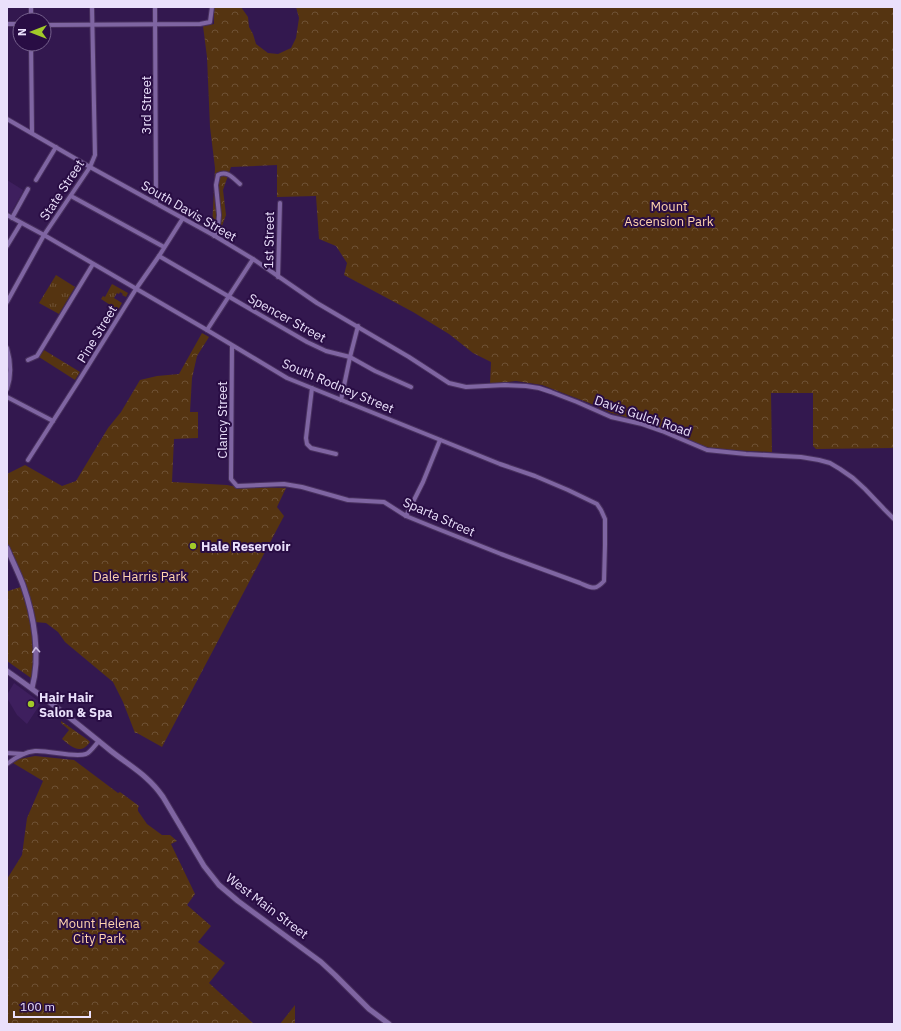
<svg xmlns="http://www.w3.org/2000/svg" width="901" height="1031" viewBox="0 0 901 1031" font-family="'IBM Plex Sans',sans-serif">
  <defs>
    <pattern id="grass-tufts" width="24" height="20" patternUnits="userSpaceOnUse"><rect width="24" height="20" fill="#553411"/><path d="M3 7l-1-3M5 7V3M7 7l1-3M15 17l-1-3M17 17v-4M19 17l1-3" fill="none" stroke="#6e5135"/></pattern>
    <pattern id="forest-crowns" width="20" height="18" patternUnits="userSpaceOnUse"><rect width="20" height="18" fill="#553411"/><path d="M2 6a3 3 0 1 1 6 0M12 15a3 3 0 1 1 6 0" fill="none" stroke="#6e5135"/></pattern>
  </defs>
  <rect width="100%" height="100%" fill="#33184f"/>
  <g fill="#3e1f5e">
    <path d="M 7,180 L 23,190 L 22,193 L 11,213 L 7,211 Z"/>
    <path d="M 14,683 L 41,703 L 27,724 L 17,715 L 7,698 L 7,695 Z"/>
  </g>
  <g fill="url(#grass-tufts)">
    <path d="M 56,275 L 75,287 L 59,314 L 39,303 Z"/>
    <path d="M 112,284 L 128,293 L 126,297 L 122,295 L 123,294 L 120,292 L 119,294 L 117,293 L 114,298 L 122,303 L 118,310 L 101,299 L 103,296 L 105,297 Z"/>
  </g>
  <g fill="url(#forest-crowns)">
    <path d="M 214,7 L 241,7 L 248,17 L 249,27 L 253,34 L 256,44 L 268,53 L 278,54 L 291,48 L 296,38 L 299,18 L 296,7 L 894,7 L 894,448 L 816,449 L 813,446 L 813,393 L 771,393 L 772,452 L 729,450 L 707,448 L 680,435 L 641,421 L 611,413 L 589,403 L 542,385 L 516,381 L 490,384 L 491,362 L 473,353 L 449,334 L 413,312 L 344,275 L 347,263 L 336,246 L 319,239 L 316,196 L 277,197 L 277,165 L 231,167 L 223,190 L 226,215 L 219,234 L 212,229 L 215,168 L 210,127 L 207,57 L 203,26 L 214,24 Z"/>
    <path d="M 202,333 L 209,337 L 197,356 L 192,378 L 190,412 L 198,412 L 198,438 L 174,439 L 172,482 L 227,485 L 237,487 L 286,488 L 277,507 L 284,516 L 162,747 L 137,733 L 135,733 L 123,702 L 113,682 L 65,642 L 58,632 L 46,623 L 35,622 L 32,607 L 25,583 L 7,542 L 7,474 L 25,465 L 62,486 L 76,481 L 108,428 L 121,412 L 140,380 L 157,376 L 179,374 Z"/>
    <path d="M 44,350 L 80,372 L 75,380 L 39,357 Z"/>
    <path d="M 21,587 L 29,616 L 33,640 L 33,676 L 31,678 L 7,661 L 7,589 L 8,591 Z"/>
    <path d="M 61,721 L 88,740 L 90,742 C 80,756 71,746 62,739 L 69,730 L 61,723 Z"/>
    <path d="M 35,756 L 74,760 L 118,793 L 120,792 L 139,806 L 138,808 L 138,811 L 147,824 L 162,835 L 170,835 L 177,841 L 171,844 L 195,894 L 187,905 L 211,926 L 198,942 L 225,963 L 209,983 L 254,1024 L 7,1024 L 7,879 L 22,855 L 27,818 L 43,781 L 13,763 L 19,759 Z"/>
    <path d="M 295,1005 L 295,1024 L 280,1024 Z"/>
  </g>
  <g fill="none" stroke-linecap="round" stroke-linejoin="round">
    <g stroke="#49315f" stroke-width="6">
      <g id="minor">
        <path d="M 31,7 L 31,20"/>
        <path d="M 155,7 L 156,203"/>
        <path d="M 7,24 L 20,24"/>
        <path d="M 44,25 L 200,24 L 210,22 L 212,7"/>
        <path d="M 31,44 L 32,133"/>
        <path d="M 7,119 L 90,167 L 215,236 L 253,259 L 317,303 L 409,357 L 449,383 L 466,387 L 505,385 L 526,386 L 539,388 L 551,392 L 577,402 L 611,417 L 642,424 L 662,431 L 707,450 L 746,454 L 801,457 L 819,460 L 830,463 L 840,469 L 853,478 L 865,489 L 884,509 L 894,519"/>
        <path d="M 36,180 L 56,147"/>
        <path d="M 71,196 L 164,247"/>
        <path d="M 7,215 L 44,235 L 207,330 L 287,378 L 500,464 L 535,476 L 568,490 L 597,504 L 601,510 L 605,519 L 605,545 L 604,581 C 595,591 592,588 580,583 L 501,554 L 433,527 L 406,516 L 384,502 L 348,500 L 302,487 L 284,484 L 237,486 L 231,479 L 232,346"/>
        <path d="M 12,218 L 28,189"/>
        <path d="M 214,236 L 218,226 L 219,215 L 216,185 L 218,175 C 227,170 233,178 240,184"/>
        <path d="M 7,246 L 21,223"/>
        <path d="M 159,256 L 307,342 L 326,351 L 350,357 L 375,371 L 411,387"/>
        <path d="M 278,277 L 280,203"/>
        <path d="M 7,302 L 44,235 L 90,167 L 95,155 L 92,7"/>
        <path d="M 207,330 L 253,259"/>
        <path d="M 7,348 C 11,362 12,375 7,389"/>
        <path d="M 28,360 L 37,356 L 93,264"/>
        <path d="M 312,388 L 306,438 L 307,444 L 311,448 L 336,454"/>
        <path d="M 7,397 L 53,421"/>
        <path d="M 341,400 L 350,357 L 358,326"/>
        <path d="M 28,460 L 78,382 L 136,289 L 159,256 L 183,218"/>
        <path d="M 406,516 L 423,482 L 440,440"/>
        <path d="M 7,753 L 23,754"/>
        <path d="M 7,764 C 16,757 25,752 35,751 C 49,750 74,758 86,754 C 91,752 95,745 99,741"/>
      </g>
    </g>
    <g stroke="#49315f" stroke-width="7">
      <g id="tertiary">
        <path d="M 7,548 C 12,560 18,572 23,585 C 34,616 41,656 32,688"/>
        <path d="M 7,671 C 43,696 77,723 111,751 C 130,766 149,776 163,797 L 204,866 L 219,885 L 238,901 L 321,962 L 335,975 L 369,1009 L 389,1024"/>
      </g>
    </g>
    <use href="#minor" stroke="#7f65a2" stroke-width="4"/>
    <use href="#tertiary" stroke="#7f65a2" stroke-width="5"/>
  </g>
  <defs><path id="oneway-chevron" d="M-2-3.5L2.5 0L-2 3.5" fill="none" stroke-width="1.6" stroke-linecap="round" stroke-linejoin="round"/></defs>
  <use stroke="#cabbe0" href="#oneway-chevron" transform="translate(36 650) rotate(-94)"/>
  <g fill="#a2c929" stroke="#290d44" stroke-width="1.5">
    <circle cx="193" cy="546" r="4"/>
    <circle cx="31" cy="704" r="4"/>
  </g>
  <g text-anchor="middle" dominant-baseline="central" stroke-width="4" stroke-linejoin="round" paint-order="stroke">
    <g font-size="13" fill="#eae0fb" stroke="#290d44">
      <text transform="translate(146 105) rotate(-90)">3rd Street</text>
      <text transform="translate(62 190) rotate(-57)">State Street</text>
      <text transform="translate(189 211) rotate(30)">South Davis Street</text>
      <text transform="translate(269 240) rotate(-89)">1st Street</text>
      <text transform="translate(287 318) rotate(29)">Spencer Street</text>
      <text transform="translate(97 334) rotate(-59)">Pine Street</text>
      <text transform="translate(338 386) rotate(23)">South Rodney Street</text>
      <text transform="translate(643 416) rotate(19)">Davis Gulch Road</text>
      <text transform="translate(222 420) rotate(-90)">Clancy Street</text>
      <text transform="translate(439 517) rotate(24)">Sparta Street</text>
      <text transform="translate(267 906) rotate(37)">West Main Street</text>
    </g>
    <g font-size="13" fill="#ffd4ad" stroke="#290d44">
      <text x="669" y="206">Mount<tspan x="669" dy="15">Ascension Park</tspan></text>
      <text x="140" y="576">Dale Harris Park</text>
      <text x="99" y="923">Mount Helena<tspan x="99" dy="15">City Park</tspan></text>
    </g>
    <g font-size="13" font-weight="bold" fill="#eae0fb" stroke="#290d44" text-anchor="start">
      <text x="201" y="546">Hale Reservoir</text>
      <text x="39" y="697">Hair Hair<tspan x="39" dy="15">Salon &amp; Spa</tspan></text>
    </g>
  </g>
  <rect width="901" height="1031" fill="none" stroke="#eae0fb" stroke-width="16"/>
  <g transform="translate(32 32) rotate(270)"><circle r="19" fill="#290d44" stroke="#76618d"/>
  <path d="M0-3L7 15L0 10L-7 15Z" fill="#a2c929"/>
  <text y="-6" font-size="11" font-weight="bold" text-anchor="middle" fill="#eae0fb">N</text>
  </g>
  <path d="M14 1011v6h76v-6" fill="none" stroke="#eae0fb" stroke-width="2"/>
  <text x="20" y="1011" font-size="12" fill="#eae0fb" stroke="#290d44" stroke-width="3" paint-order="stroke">100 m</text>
</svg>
